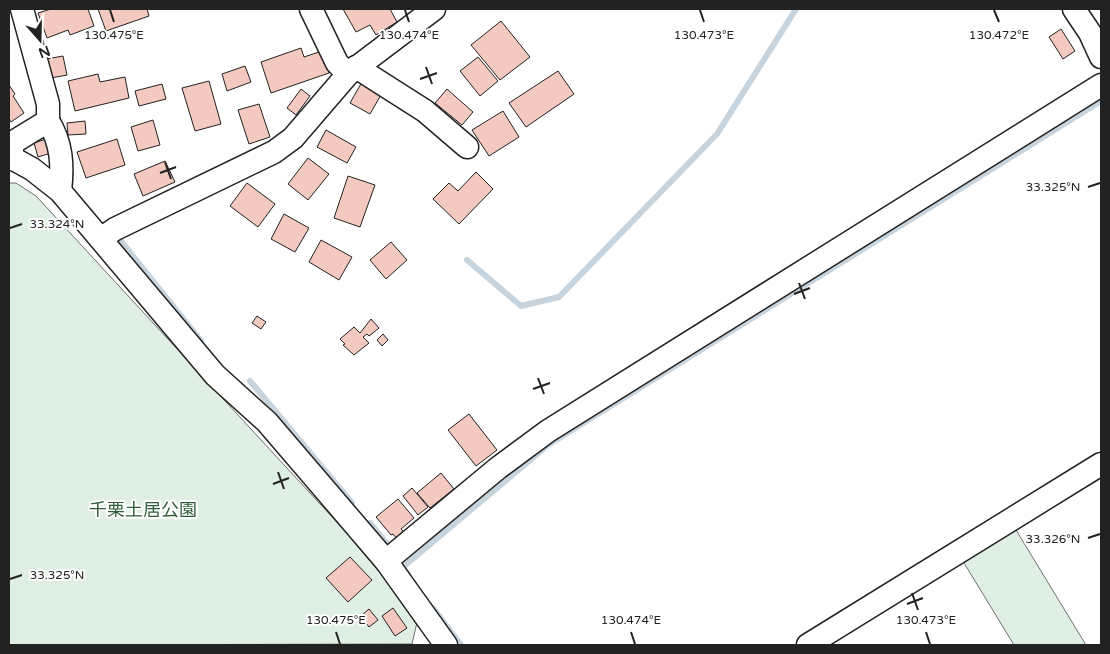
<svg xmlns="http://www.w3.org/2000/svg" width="1110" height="654" viewBox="0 0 1110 654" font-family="'Varela Round','Noto Sans JP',sans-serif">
  <rect width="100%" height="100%" fill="#fff"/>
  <g fill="#e0efe3" stroke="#6f6f6f">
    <path d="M 9,183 L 16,183 L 36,196 L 345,531 L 418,618 L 412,644 L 9,645 Z"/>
    <path d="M 1013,525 L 1086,645 L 1014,645 L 961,558 Z"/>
  </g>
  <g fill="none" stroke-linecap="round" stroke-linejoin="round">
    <g stroke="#c7d3dd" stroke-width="6">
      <path d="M 120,240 L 201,341"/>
      <path d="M 467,260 L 521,306 L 559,297 L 717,134 L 796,9"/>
      <path d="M 250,381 L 352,503"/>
      <path d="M 370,523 L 387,544"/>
      <path d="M 408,574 L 403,567 L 548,445 L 1101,101"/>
      <path d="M 433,608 L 461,645"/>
    </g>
  </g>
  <g fill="#f3c9c0" stroke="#222">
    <path d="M 51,9 L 88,9 L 94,26 L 70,35 L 68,30 L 47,38 L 38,13 Z"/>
    <path d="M 98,9 L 147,9 L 149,16 L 106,31 Z"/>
    <path d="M 343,9 L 390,9 L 397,22 L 376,35 L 370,25 L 356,32 Z"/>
    <path d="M 501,21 L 530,57 L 500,80 L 471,45 Z"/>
    <path d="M 1061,29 L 1075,51 L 1063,59 L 1049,37 Z"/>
    <path d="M 301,48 L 304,57 L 322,51 L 329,73 L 271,93 L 261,62 Z"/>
    <path d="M 63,56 L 67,75 L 51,78 L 47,59 Z"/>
    <path d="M 478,57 L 498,81 L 480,96 L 460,71 Z"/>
    <path d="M 245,66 L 251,82 L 227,91 L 222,74 Z"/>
    <path d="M 558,71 L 574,94 L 526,127 L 509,103 Z"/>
    <path d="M 98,74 L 100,82 L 125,77 L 129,98 L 75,111 L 68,81 Z"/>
    <path d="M 209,81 L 221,124 L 195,131 L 182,88 Z"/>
    <path d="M 362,82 L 382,93 L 370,114 L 350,103 Z"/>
    <path d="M 162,84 L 166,99 L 139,106 L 135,91 Z"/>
    <path d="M 9,85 L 15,94 L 13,96 L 24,113 L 11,122 L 9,119 Z"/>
    <path d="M 301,89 L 310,96 L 296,115 L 287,108 Z"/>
    <path d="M 447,89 L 473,112 L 462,125 L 435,103 Z"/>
    <path d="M 259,104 L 270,137 L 249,144 L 238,110 Z"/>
    <path d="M 503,111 L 519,137 L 489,156 L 472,130 Z"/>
    <path d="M 153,120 L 160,145 L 138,151 L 131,127 Z"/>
    <path d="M 85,121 L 86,134 L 68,135 L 67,123 Z"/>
    <path d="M 326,130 L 356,147 L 347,163 L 317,147 Z"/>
    <path d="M 46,139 L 51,153 L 38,157 L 34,143 Z"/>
    <path d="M 117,139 L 125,165 L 86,178 L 77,152 Z"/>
    <path d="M 308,158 L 329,174 L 308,200 L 288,184 Z"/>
    <path d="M 165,161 L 175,182 L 143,196 L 134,174 Z"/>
    <path d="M 476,172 L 493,189 L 459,224 L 433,199 L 449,183 L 458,191 Z"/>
    <path d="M 348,176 L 375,185 L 360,227 L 334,218 Z"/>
    <path d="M 247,183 L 275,204 L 258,227 L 230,206 Z"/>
    <path d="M 284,214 L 309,228 L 295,252 L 271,239 Z"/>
    <path d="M 321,240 L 352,257 L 339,280 L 309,262 Z"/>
    <path d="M 391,242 L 407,260 L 386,279 L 370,260 Z"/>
    <path d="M 257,316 L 266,322 L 261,329 L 252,323 Z"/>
    <path d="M 371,319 L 379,328 L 369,336 L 367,334 L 363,337 L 369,343 L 354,355 L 343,345 L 345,344 L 340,339 L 354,327 L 360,333 Z"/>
    <path d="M 383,334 L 388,340 L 382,346 L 377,340 Z"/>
    <path d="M 469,414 L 497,450 L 476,466 L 448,430 Z"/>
    <path d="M 441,473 L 454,489 L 430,508 L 417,493 Z"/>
    <path d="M 412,488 L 428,507 L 418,515 L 403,496 Z"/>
    <path d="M 398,499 L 414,518 L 401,529 L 407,535 L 399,541 L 393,534 L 391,535 L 376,517 Z"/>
    <path d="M 350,557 L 372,580 L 348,602 L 326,578 Z"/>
    <path d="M 393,608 L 407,628 L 395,636 L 382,616 Z"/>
    <path d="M 369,609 L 378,620 L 369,627 L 361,616 Z"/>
  </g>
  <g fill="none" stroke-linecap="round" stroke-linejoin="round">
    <g stroke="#222" stroke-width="25">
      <g id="minor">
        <path d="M 311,9 L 337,63 L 348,74"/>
        <path d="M 1074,9 L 1090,33 L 1101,57"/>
        <path d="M 356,67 L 425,111 L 467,147"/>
        <path d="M 48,121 C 62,143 63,166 60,191"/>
        <path d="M 12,158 L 12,143 L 48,121 L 48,104 L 22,9"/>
        <path d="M 9,159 L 12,158 L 32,169 L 60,191 L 215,375 L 267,422 L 386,561 L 446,645"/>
        <path d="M 102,238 L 115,229 L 274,152 L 293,138 L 348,74 L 434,9"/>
        <path d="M 386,561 L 498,468 L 548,431 L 1101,85"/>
        <path d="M 808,645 L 1101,464"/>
      </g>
    </g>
    <use href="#minor" stroke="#fff" stroke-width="22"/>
  </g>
  <path fill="none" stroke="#222" stroke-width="2" d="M 110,10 L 114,22M 405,10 L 409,22M 700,10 L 704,22M 994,10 L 999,22M 426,67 L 432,84M 420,79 L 437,73M 165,162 L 171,179M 160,173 L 176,167M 1088,187 L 1100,183M 10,228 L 22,224M 799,283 L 805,299M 794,294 L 810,288M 538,378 L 544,394M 533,389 L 550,383M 278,472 L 284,489M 273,484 L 289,478M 1088,538 L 1100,534M 10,579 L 22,575M 912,593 L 918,610M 907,604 L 923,598M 336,632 L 340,644M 631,632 L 635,644M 926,632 L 930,644"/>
  <g text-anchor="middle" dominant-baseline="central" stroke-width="4" stroke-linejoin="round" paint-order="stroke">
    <g font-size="18" fill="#2f5e38" stroke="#fff">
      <text x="143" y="510">千栗土居公園</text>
    </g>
  </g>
  <g font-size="12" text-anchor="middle" fill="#222" stroke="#fff" stroke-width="4" stroke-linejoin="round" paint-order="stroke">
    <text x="114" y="39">130.475°E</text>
    <text x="409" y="39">130.474°E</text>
    <text x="704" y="39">130.473°E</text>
    <text x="999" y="39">130.472°E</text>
    <text x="1053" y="191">33.325°N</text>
    <text x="57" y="228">33.324°N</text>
    <text x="1053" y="543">33.326°N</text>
    <text x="57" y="579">33.325°N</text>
    <text x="336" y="624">130.475°E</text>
    <text x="631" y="624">130.474°E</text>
    <text x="926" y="624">130.473°E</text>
  </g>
  <rect width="1110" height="654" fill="none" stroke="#222222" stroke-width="20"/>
  <g transform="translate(40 40) rotate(160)" stroke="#ffffff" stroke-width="4" paint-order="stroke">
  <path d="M0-4L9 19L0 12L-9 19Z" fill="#222222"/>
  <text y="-8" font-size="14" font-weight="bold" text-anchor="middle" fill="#222222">N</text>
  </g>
</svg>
